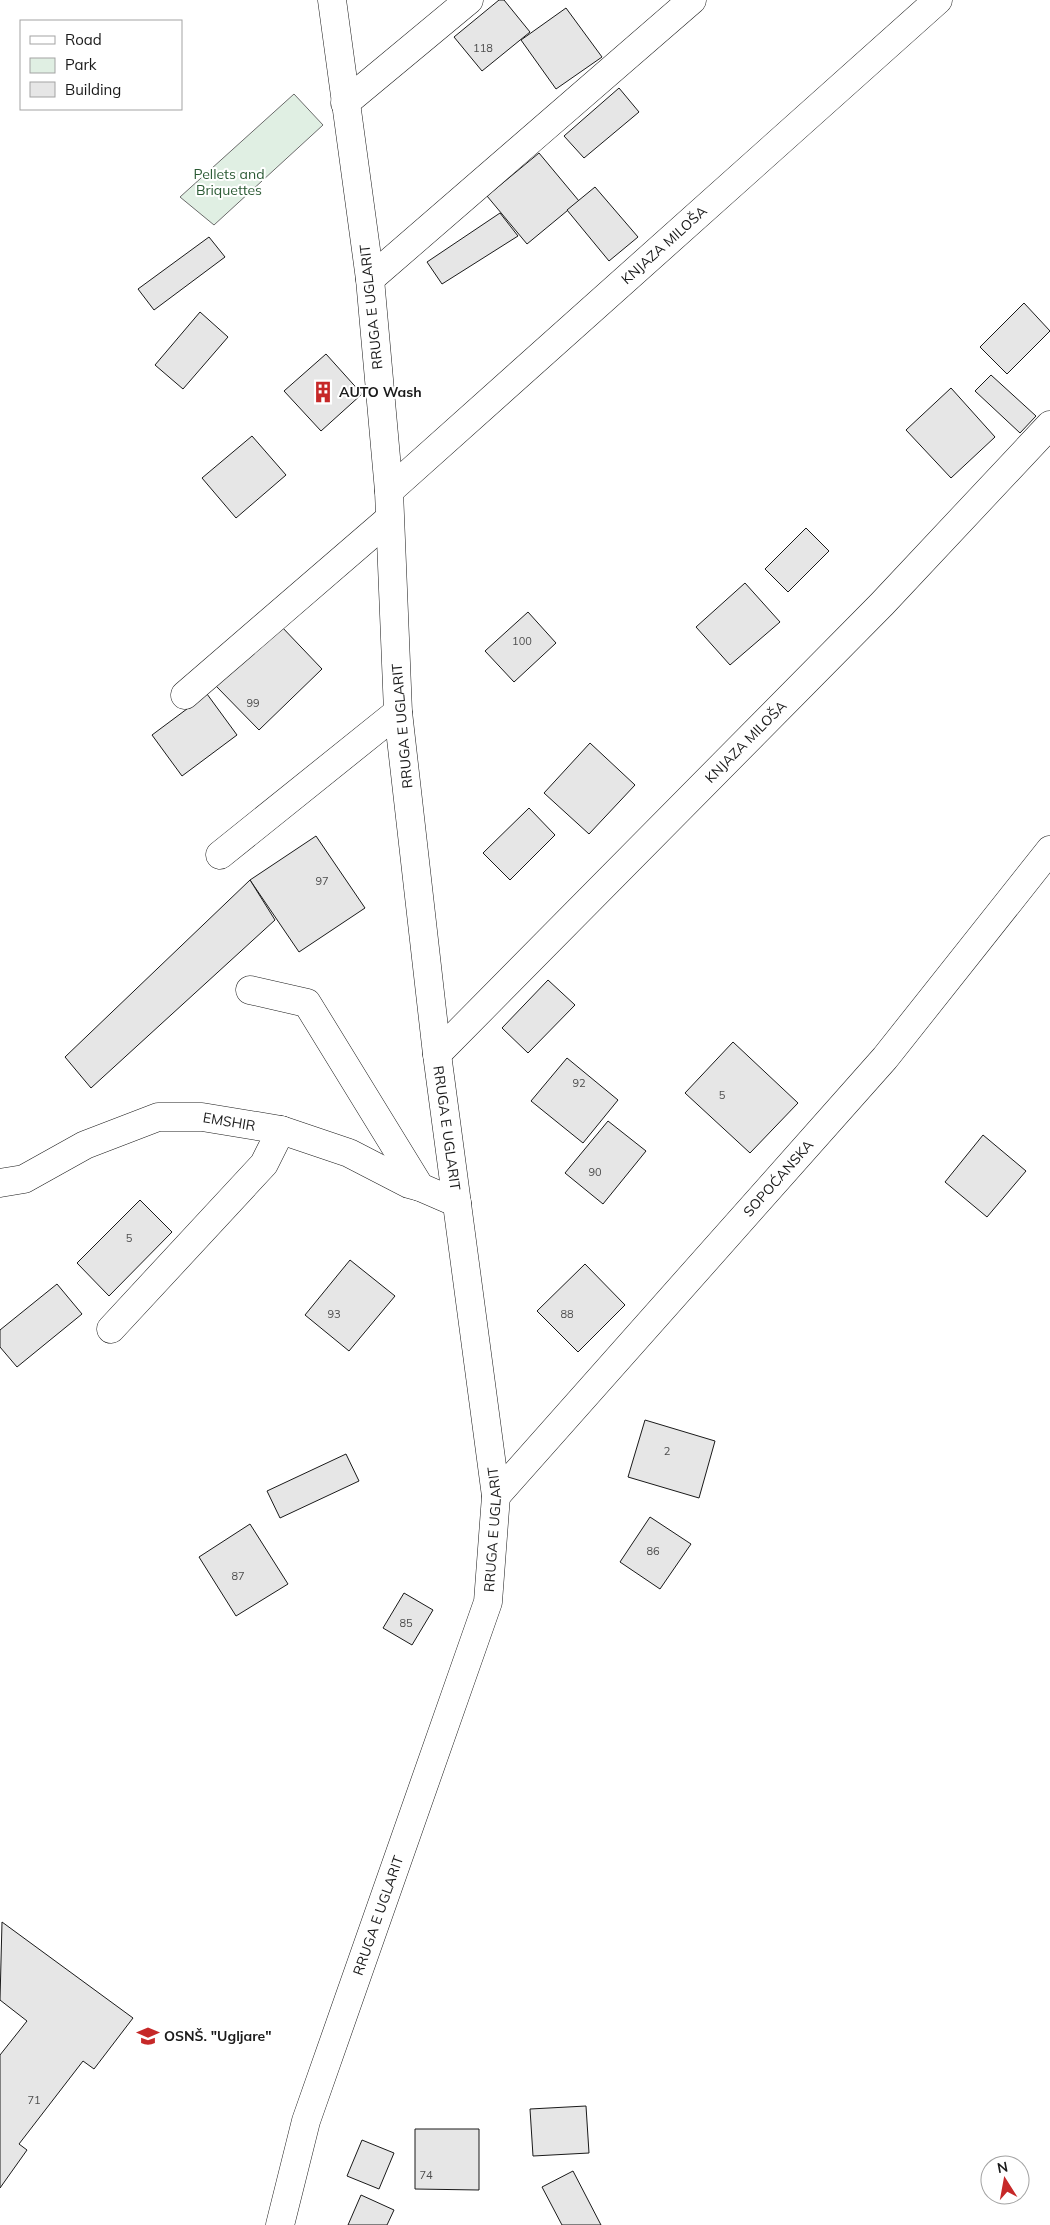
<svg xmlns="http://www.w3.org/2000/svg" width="1050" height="2225" viewBox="0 0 1050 2225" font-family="Mulish,sans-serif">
  <rect width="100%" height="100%" fill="#fff"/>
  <path fill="#e0efe3" stroke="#6a6a6a" d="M 294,94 L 323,125 L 214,225 L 180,197 Z"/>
  <g fill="#e6e6e6" stroke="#1a1a1a">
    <path d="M 499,0 L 504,0 L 530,32 L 482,71 L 454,37 Z"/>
    <path d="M 566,8 L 602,57 L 556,89 L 521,40 Z"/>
    <path d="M 619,88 L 639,112 L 584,158 L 564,136 Z"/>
    <path d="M 539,153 L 579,201 L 527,244 L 487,196 Z"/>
    <path d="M 595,187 L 638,237 L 609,261 L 567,210 Z"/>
    <path d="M 500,213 L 518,236 L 442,284 L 427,262 Z"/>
    <path d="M 209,237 L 225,257 L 154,310 L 138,289 Z"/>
    <path d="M 1024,303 L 1050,331 L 1007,374 L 980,347 Z"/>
    <path d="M 200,312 L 228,337 L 183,389 L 155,365 Z"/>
    <path d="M 326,354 L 362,394 L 321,431 L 284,391 Z"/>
    <path d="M 991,375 L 1036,416 L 1020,433 L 975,391 Z"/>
    <path d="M 951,388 L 995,437 L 951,478 L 906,430 Z"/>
    <path d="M 252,436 L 286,475 L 236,518 L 202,478 Z"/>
    <path d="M 806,528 L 829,551 L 788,592 L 765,569 Z"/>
    <path d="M 745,583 L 780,622 L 730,665 L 696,627 Z"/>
    <path d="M 528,612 L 556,643 L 514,682 L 485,651 Z"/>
    <path d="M 280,625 L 322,669 L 259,730 L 216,686 Z"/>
    <path d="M 207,694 L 237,735 L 182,776 L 152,735 Z"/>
    <path d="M 590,743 L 635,785 L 589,834 L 544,793 Z"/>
    <path d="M 529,808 L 555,835 L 510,880 L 483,853 Z"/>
    <path d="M 316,836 L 365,908 L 299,952 L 250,880 Z"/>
    <path d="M 250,880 L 275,920 L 91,1088 L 65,1057 Z"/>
    <path d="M 548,980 L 575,1005 L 528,1053 L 502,1028 Z"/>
    <path d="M 733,1042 L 798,1103 L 750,1153 L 685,1093 Z"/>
    <path d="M 567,1058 L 618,1100 L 583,1143 L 531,1101 Z"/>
    <path d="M 608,1121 L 646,1151 L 603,1204 L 565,1173 Z"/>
    <path d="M 983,1135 L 1026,1171 L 987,1217 L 945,1182 Z"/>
    <path d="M 140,1200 L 172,1232 L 109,1296 L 77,1263 Z"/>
    <path d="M 350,1260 L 395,1296 L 349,1351 L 305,1315 Z"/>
    <path d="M 585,1264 L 625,1305 L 578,1352 L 537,1311 Z"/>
    <path d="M 57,1284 L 82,1314 L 17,1367 L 0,1347 L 0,1330 Z"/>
    <path d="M 645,1420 L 715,1441 L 699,1498 L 628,1477 Z"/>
    <path d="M 346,1454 L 359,1481 L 280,1518 L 267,1491 Z"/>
    <path d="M 650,1517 L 691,1544 L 660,1589 L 620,1562 Z"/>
    <path d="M 250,1524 L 288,1584 L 236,1616 L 199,1557 Z"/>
    <path d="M 404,1593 L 433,1610 L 412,1645 L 383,1628 Z"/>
    <path d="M 2,1922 L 133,2018 L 94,2069 L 83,2061 L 19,2144 L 27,2150 L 0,2188 L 0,2055 L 27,2021 L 0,2000 Z"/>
    <path d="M 586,2106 L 589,2153 L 533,2156 L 530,2109 Z"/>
    <path d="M 415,2129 L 479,2129 L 479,2190 L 415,2189 Z"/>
    <path d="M 362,2140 L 394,2153 L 379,2189 L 347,2176 Z"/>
    <path d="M 573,2171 L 601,2225 L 562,2225 L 542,2187 Z"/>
    <path d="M 361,2195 L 394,2210 L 387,2225 L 348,2225 Z"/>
  </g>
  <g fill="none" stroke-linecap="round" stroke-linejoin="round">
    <g stroke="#1a1a1a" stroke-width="29">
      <g id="minor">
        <path d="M 345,103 L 469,0"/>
        <path d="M 370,279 L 692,0"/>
        <path id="s1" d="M 389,491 L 938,0"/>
        <path d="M 185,695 L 389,519"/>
        <path d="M 220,855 L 398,712"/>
        <path d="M 250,990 L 307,1003 L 420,1187"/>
        <path id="s2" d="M 437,1054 L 882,604 L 1050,425"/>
        <path id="s3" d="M 0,1183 L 24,1179 L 85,1145 L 158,1117 L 202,1117 L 281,1130 L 349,1153 L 409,1184 L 420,1187 L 457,1203"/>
        <path d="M 111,1329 L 264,1164 L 281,1130"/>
        <path id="s4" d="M 496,1496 L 885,1058 L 1050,850"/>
        <path id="s5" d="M 280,2225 L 306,2121 L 488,1602 L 496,1496 L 437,1054 L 398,712 L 389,491 L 370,279 L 332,0"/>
      </g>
    </g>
    <use href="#minor" stroke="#fff" stroke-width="28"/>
  </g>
  <defs>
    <g id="building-bare" transform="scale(1.725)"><path d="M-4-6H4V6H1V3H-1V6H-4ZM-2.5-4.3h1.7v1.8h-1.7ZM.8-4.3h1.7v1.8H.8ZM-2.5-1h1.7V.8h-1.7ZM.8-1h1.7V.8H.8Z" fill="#c62828" stroke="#fff" stroke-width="2.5" paint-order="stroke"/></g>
    <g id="school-bare" transform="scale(1.725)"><path d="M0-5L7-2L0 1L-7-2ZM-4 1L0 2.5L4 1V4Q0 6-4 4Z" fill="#c62828" stroke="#fff" stroke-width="2.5" paint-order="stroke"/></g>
  </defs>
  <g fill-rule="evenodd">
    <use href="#building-bare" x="323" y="392"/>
    <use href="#school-bare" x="148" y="2036"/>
  </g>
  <g text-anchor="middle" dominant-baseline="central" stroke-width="4" stroke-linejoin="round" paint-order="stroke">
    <g font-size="11" fill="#4d4d4d">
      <text x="483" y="48">118</text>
      <text x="522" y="641">100</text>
      <text x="253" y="703">99</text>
      <text x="322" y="881">97</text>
      <text x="579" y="1083">92</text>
      <text x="722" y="1095">5</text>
      <text x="595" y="1172">90</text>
      <text x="129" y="1238">5</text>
      <text x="334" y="1314">93</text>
      <text x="567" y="1314">88</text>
      <text x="667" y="1451">2</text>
      <text x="653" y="1551">86</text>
      <text x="238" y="1576">87</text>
      <text x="406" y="1623">85</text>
      <text x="34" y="2100">71</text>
      <text x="426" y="2175">74</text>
    </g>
    <g font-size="14" fill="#2b5a34" stroke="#fff">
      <text x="229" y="174">Pellets and<tspan x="229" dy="16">Briquettes</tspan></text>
    </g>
    <g font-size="14" fill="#1a1a1a" stroke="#fff">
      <text stroke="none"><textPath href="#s1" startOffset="369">KNJAZA MILOŠA</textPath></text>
      <text transform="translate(371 307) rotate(-96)">RRUGA E UGLARIT</text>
      <text transform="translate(402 726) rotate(-95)">RRUGA E UGLARIT</text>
      <text stroke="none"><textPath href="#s2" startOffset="439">KNJAZA MILOŠA</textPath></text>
      <text stroke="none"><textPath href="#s3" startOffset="244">EMSHIR</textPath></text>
      <text transform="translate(447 1128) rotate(82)">RRUGA E UGLARIT</text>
      <text stroke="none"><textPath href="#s4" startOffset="425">SOPOĆANSKA</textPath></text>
      <text stroke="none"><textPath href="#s5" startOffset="730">RRUGA E UGLARIT</textPath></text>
      <text stroke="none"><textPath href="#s5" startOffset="325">RRUGA E UGLARIT</textPath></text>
    </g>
    <g font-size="14" font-weight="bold" fill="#1a1a1a" stroke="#fff" text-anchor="start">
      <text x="339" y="392">AUTO Wash</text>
      <text x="164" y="2036">OSNŠ. "Ugljare"</text>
    </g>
  </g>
  <rect x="20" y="20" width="162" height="90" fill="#ffffff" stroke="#a3a3a3"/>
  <rect x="30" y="36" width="25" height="8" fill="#ffffff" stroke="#a3a3a3"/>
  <text x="65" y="45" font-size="15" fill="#1a1a1a">Road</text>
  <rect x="30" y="58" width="25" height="15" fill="#e0efe3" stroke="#a3a3a3"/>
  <text x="65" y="70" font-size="15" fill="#1a1a1a">Park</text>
  <rect x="30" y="82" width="25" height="15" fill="#e6e6e6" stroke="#a3a3a3"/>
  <text x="65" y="95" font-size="15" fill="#1a1a1a">Building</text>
  <g transform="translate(1005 2180) rotate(349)"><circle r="24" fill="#ffffff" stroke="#a3a3a3"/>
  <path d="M0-4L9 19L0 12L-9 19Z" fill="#c62828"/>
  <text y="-8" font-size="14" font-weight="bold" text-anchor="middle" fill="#1a1a1a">N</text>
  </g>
</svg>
